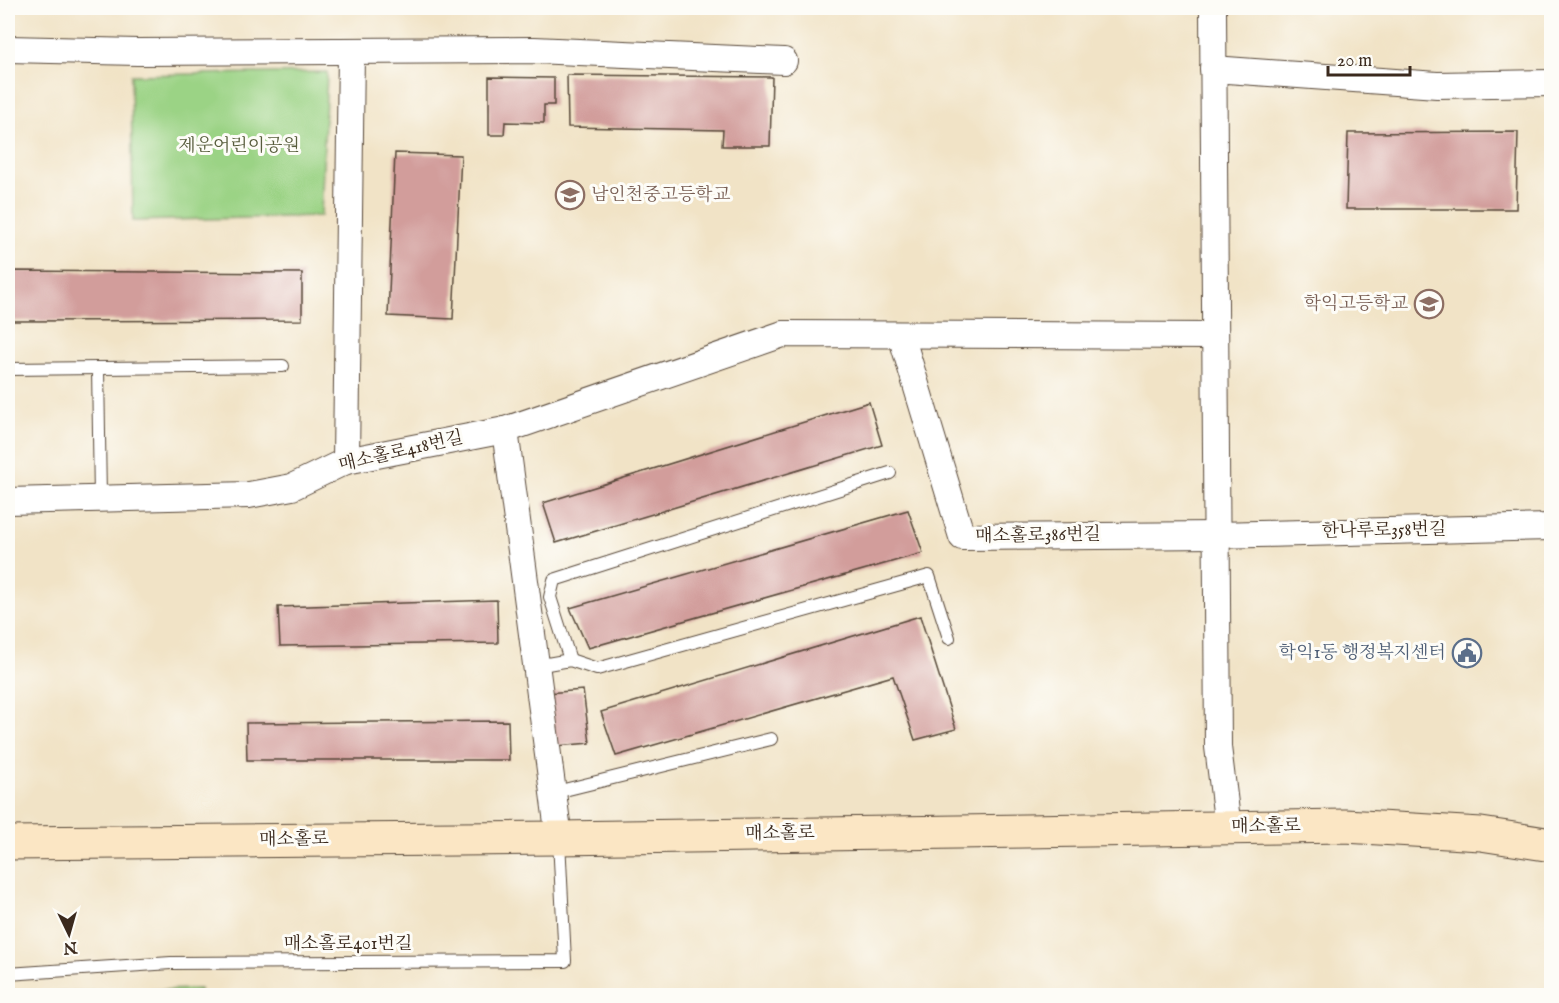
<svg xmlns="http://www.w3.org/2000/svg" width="1559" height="1003" viewBox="0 0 1559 1003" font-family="'IM FELL English','Noto Serif KR',serif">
  <rect width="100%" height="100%" fill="#fdfcf7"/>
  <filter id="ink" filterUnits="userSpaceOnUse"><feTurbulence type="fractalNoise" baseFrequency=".0167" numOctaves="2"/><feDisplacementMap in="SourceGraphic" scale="12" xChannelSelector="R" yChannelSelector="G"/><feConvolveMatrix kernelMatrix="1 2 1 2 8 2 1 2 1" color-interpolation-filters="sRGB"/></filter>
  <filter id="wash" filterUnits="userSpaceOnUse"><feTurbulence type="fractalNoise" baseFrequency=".008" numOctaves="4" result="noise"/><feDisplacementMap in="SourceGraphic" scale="24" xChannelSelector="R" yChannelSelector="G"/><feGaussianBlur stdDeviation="1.35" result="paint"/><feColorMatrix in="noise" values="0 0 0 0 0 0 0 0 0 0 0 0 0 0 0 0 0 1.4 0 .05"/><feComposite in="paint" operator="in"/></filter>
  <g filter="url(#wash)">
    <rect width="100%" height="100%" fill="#f1e3c6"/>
    <g fill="#9bd385" stroke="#6b7e52" stroke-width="1.5">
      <path d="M 327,72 L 321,216 L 133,221 L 131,75 Z"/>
      <path d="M 200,989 L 200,996 L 8,995 L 8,994 Z"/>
    </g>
    <g id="blocks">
      <g fill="#d29d9b">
        <path d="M 567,75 L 772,77 L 770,146 L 722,146 L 723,130 L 568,127 Z"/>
        <path d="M 489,77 L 554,78 L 554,105 L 544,105 L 544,123 L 505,122 L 504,135 L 489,135 Z"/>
        <path d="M 1518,132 L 1516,209 L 1346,209 L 1348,133 Z"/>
        <path d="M 395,153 L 461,155 L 453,319 L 388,316 Z"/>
        <path d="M 8,271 L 302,273 L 302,320 L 8,321 Z"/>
        <path d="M 869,402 L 882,445 L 556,543 L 543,503 Z"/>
        <path d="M 908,510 L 923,553 L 588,648 L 570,608 Z"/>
        <path d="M 497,600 L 498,643 L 280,646 L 278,607 Z"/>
        <path d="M 920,616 L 956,729 L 915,740 L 893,676 L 616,756 L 601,712 Z"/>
        <path d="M 583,690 L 590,743 L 556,746 L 547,693 Z"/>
        <path d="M 508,721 L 509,760 L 247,760 L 246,723 Z"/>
      </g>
    </g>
  </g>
  <g filter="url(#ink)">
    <use href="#blocks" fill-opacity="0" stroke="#564637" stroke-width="1.5"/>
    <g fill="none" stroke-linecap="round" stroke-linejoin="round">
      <g stroke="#564637" stroke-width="14">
        <g id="service">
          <path d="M 98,368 L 100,499"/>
          <path d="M 8,369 L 283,366"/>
          <path d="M 570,660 L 550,597 L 554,580 L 890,473"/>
          <path d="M 536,666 L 570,660 L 597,669 L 929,576 L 949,638"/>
          <path d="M 552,793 L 771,739"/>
          <path d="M 8,974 L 171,963 L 565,961 L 559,840"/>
        </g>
      </g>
      <g stroke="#564637" stroke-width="28">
        <g id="minor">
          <path d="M 1213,8 L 1218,747 L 1228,828"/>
          <path d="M 8,49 L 138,52 L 534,50 L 784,61"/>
          <path d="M 1213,69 L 1437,85 L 1552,83"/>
          <path d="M 901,335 L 962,537 L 1216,535 L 1552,527"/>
          <path d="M 505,430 L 559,838"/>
          <path d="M 346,461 L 351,51"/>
          <path d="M 8,501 L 249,495 L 292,487 L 346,461 L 505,430 L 783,334 L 1215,336"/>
        </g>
      </g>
      <g stroke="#564637" stroke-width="35">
        <path id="secondary" d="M 8,843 L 559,838 L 1345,826 L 1481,834 L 1552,845"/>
      </g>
      <use href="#service" stroke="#fff" stroke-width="12"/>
      <use href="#minor" stroke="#fff" stroke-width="26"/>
      <use href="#secondary" stroke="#fbe6c4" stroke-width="33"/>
    </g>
  </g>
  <defs>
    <g id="school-ring" transform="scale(1.5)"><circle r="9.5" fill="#fdfcf7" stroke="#8d6e63" stroke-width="1.5"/><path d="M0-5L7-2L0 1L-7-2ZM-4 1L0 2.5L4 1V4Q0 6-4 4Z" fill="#8d6e63"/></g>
    <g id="civic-ring" transform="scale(1.5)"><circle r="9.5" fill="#fdfcf7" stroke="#5c6f8a" stroke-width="1.5"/><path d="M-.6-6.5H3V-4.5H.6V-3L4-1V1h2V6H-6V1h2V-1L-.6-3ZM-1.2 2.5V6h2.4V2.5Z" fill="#5c6f8a"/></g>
  </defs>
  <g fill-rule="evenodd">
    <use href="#school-ring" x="570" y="195"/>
    <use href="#school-ring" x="1429" y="304"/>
    <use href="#civic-ring" x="1467" y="653"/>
  </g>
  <g text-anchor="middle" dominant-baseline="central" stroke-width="6" stroke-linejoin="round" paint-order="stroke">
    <g font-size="18" fill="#585d3d" stroke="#fdfcf7">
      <text x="239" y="146">제운어린이공원</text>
    </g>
    <g font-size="18" fill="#785e54" stroke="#fdfcf7" text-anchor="start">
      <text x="591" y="195">남인천중고등학교</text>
      <text x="1408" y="304" text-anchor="end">학익고등학교</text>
    </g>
    <g font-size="18" fill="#3b2a1e" stroke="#fdfcf7">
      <text transform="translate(401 452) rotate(-13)">매소홀로418번길</text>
      <text transform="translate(1384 531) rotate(-1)">한나루로358번길</text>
      <text transform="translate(1038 536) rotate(-1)">매소홀로386번길</text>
      <text transform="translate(1266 827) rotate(-1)">매소홀로</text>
      <text transform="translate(780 834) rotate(-1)">매소홀로</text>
      <text transform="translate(294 840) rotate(-1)">매소홀로</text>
      <text x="348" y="944">매소홀로401번길</text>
    </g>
    <g font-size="18" fill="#4e5e75" stroke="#fdfcf7" text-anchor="end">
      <text x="1446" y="653">학익1동 행정복지센터</text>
    </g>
  </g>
  <rect width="1559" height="1003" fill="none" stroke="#fdfcf7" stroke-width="30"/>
  <g transform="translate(69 934) rotate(175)" stroke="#fdfcf7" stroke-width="4.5" paint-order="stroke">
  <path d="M0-4.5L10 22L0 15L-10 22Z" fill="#3b2a1e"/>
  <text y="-9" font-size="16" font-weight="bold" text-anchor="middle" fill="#3b2a1e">N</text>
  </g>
  <path d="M1328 66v9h82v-9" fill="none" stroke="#3b2a1e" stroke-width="3"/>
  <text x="1337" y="66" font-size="18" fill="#3b2a1e" stroke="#fdfcf7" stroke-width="4.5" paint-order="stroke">20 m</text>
</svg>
